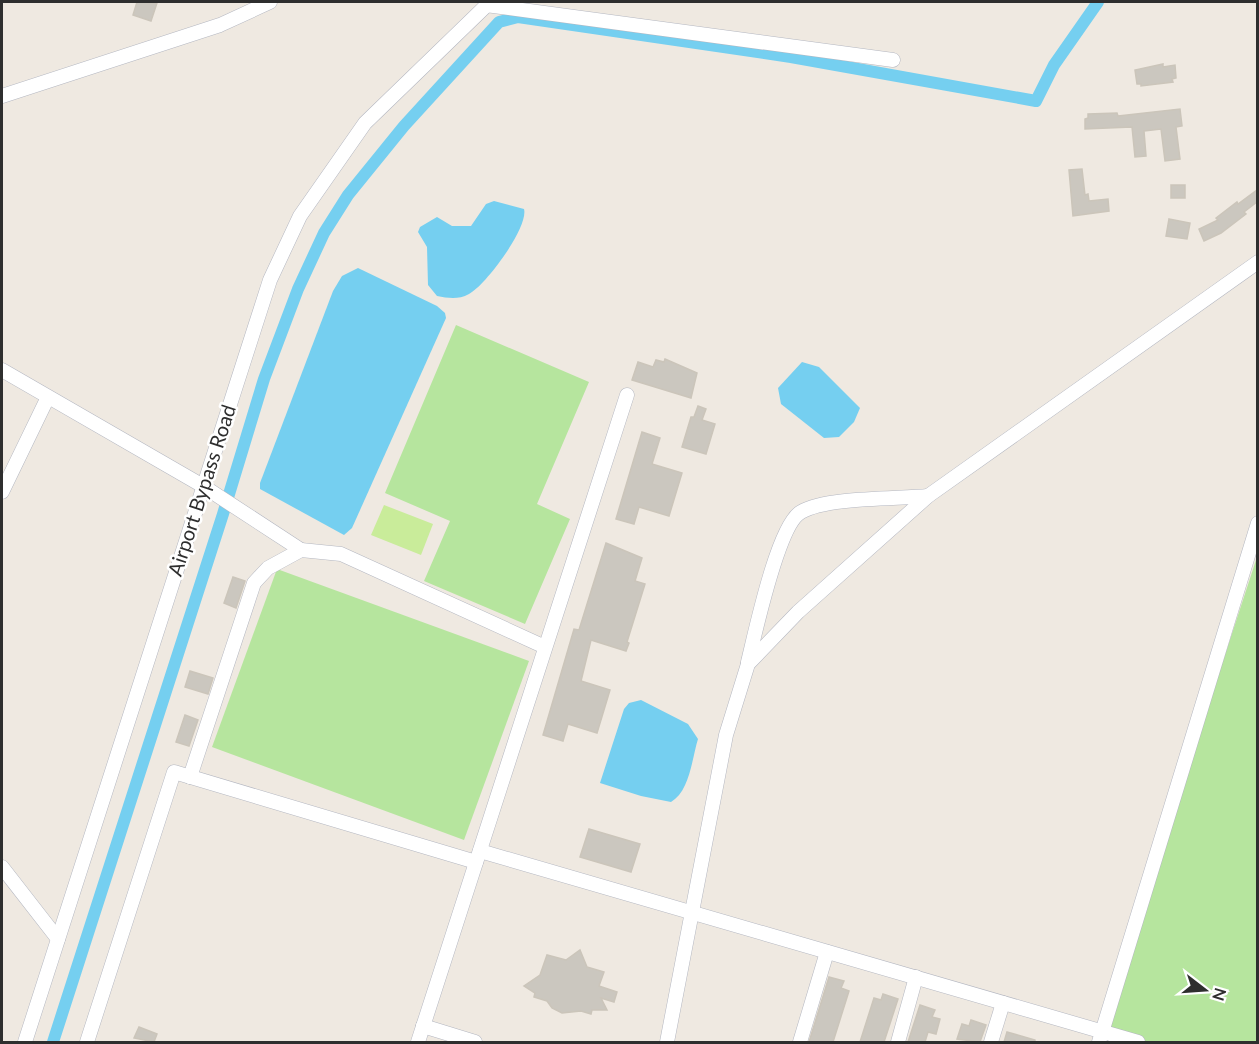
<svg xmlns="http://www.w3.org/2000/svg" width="1259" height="1044" viewBox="0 0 1259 1044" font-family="Lato,sans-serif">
  <rect width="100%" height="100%" fill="#efe9e1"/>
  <g fill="#b6e59e">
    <path d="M 456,325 L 589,382 L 537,504 L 570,519 L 525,624 L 424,581 L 450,521 L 385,493 Z"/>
    <path d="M 1257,557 L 1257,1042 L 1138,1042 L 1102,1032 Z"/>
    <path d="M 277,569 L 529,661 L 464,840 L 212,747 Z"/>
  </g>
  <path fill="#c9ec9a" d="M 384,505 L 433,524 L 421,555 L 371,535 Z"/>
  <g fill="#75cff0">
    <path d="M 494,201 L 524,209 C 529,227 485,286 469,294 C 458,300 448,298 437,296 L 428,285 L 427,247 L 418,232 L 420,227 L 437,217 L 452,226 L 471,226 L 486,204 Z"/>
    <path d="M 358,268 L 437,306 L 445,313 L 446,318 L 352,528 L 344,535 L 260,489 L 260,483 L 333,291 L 342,276 Z"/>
    <path d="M 802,362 L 819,367 L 860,408 L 854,422 L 839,437 L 824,438 L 781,404 L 778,388 Z"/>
    <path d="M 641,700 L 688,724 L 698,739 C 692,758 690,791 671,802 L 641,796 L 600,783 L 624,709 L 629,703 Z"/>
  </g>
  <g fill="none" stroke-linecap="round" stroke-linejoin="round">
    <path stroke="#75cff0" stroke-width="12" d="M 53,1042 L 223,514 L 264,379 L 298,289 L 324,233 L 348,195 L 404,126 L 499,22 L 518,17 L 791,57 L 1036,101 L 1054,65 L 1098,2"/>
  </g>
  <g fill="#cbc7bf" stroke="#cbc5ba" stroke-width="1.5">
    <path d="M 137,2 L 157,3 L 151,21 L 133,15 Z"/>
    <path d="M 1163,64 L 1163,67 L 1175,65 L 1176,78 L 1172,79 L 1173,82 L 1141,86 L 1141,84 L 1137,84 L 1135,70 Z"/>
    <path d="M 1180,109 L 1182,126 L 1176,127 L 1180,159 L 1165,161 L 1161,129 L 1144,131 L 1146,156 L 1135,157 L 1132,127 L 1085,129 L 1085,119 L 1088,118 L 1088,114 L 1117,113 L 1118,116 Z"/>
    <path d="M 1082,169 L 1085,195 L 1088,194 L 1089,201 L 1108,199 L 1109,211 L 1073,216 L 1069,170 Z"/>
    <rect x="1171" y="185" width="14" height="13"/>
    <path d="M 1257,190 L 1257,202 L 1244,212 L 1246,214 L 1221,233 L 1204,241 L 1199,229 L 1218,220 L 1216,218 L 1237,202 L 1238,204 Z"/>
    <path d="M 1169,219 L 1190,223 L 1187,239 L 1166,236 Z"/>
    <path d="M 665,359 L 697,373 L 691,398 L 632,380 L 638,362 L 653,367 L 656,360 L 664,362 Z"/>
    <path d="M 698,406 L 706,409 L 702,420 L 715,424 L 706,454 L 682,447 L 691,417 L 694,417 Z"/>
    <path d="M 642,432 L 660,438 L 652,464 L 682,473 L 669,516 L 639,507 L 634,524 L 616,519 Z"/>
    <path d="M 606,543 L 642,558 L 635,581 L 645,584 L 627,642 L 629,643 L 626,651 L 591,640 L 581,681 L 610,690 L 597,733 L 568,724 L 563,741 L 543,735 L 574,629 L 579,630 Z"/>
    <path d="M 233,577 L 245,581 L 236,608 L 224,603 Z"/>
    <path d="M 190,671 L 213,678 L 208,694 L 185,687 Z"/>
    <path d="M 185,715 L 198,720 L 189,746 L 176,742 Z"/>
    <path d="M 589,829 L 640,844 L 631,872 L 580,857 Z"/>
    <path d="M 580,950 L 587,967 L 604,972 L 599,986 L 617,992 L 614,1002 L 601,998 L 607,1010 L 592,1010 L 591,1014 L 581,1011 L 562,1013 L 552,1008 L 547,1001 L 534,997 L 535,993 L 524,986 L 540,975 L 547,955 L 566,960 Z"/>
    <path d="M 829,977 L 844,981 L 841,988 L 849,991 L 833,1042 L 809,1042 Z"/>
    <path d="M 883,994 L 898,999 L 884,1042 L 860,1042 L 874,998 L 881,1000 Z"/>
    <path d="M 920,1005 L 935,1010 L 932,1017 L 940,1019 L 936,1034 L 928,1032 L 925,1042 L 908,1042 Z"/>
    <path d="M 971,1020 L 986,1025 L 980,1042 L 957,1039 L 962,1024 L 969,1026 Z"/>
    <path d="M 139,1027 L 157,1034 L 154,1042 L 134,1038 Z"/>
    <path d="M 1007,1032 L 1035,1040 L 1035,1042 L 1004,1042 Z"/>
  </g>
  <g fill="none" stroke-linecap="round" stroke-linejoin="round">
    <g stroke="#b4b7c1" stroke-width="15">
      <g id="minor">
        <path d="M 486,5 L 893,60"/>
        <path d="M 2,96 L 220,25 L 270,2"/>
        <path d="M 2,370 L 203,486 L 301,550"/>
        <path d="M 2,492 L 48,397"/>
        <path d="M 748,662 C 755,634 778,524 801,512 C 826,497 896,499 928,496"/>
        <path d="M 190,777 L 254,583 L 268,568 L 301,550 L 341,554 L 545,647"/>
        <path d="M 480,851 L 1138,1042"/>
        <path d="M 2,867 L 58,939"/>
        <path d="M 423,1026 L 475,1042"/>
        <path d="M 25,1042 L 270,280 L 300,216 L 365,123 L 490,2"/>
        <path d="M 87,1042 L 174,772 L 476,862"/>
        <path d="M 418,1042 L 627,395"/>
        <path d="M 667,1042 L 726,735 L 748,664 L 798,612 L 928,496 L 1258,262"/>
        <path d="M 800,1042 L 827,952"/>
        <path d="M 898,1042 L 916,977"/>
        <path d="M 991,1042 L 1003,1003"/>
        <path d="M 1099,1042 L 1258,523"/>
      </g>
    </g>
    <use href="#minor" stroke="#fff" stroke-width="14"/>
  </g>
  <g text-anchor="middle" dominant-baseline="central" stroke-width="5" stroke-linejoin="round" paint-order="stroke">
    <g font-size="20" fill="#2e2e2e" stroke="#fff">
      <text transform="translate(201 490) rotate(-72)">Airport Bypass Road</text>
    </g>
  </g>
  <rect width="1259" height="1044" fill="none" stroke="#2e2e2e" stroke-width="6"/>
  <g transform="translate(1205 990) rotate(107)" stroke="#ffffff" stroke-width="4.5" paint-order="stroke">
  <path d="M0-4.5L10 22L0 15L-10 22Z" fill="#2e2e2e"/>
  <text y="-9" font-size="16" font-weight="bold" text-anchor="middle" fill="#2e2e2e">N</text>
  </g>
</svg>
